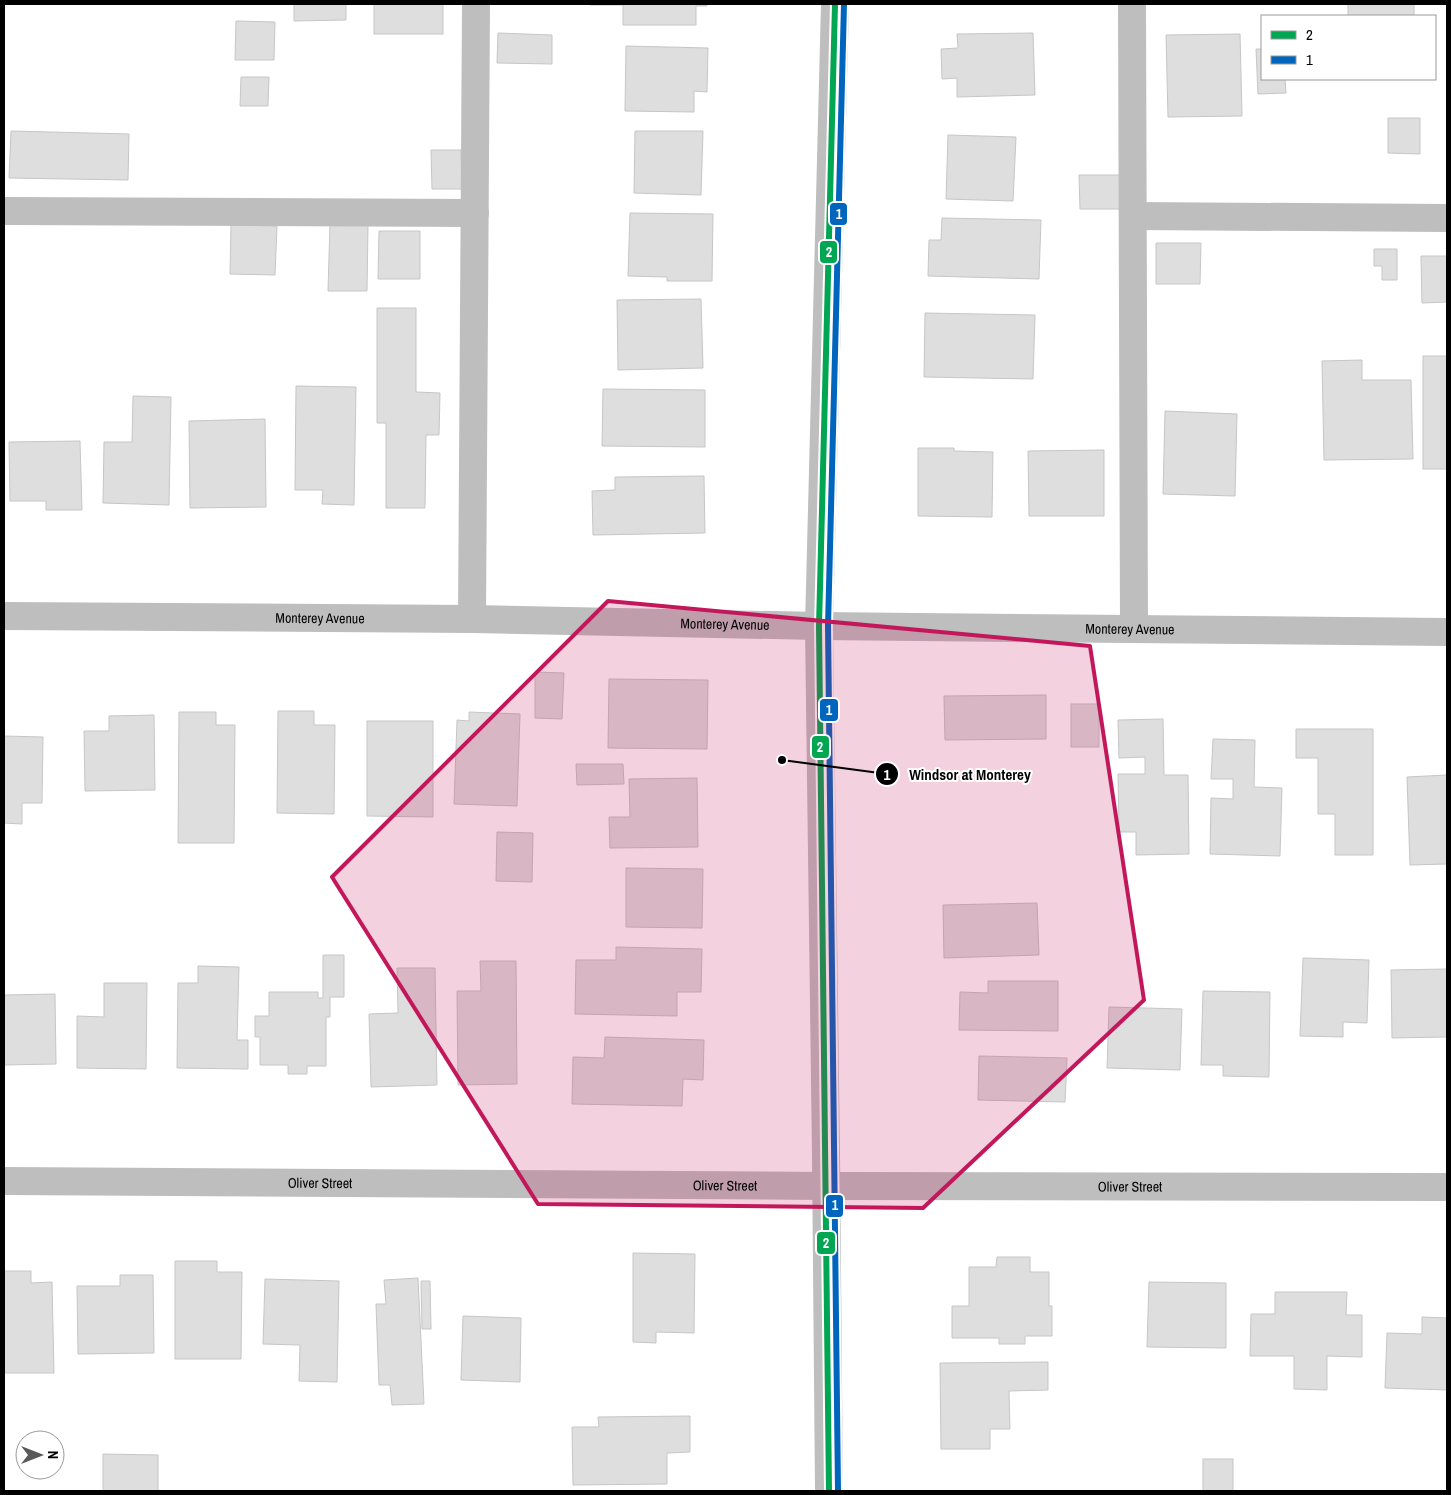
<svg xmlns="http://www.w3.org/2000/svg" width="1451" height="1495" viewBox="0 0 1451 1495" font-family="'Archivo Narrow',sans-serif">
  <rect width="100%" height="100%" fill="#fff"/>
  <g fill="#dedede" stroke="#c6c6c6">
    <path d="M 294,4 L 346,4 L 346,20 L 294,21 Z"/>
    <rect x="374" y="4" width="69" height="30"/>
    <path d="M 590,4 L 707,4 L 707,6 L 696,6 L 696,25 L 623,25 L 623,5 L 590,5 Z"/>
    <rect x="1348" y="4" width="66" height="12"/>
    <path d="M 236,21 L 275,22 L 274,60 L 235,60 Z"/>
    <path d="M 498,33 L 552,35 L 552,64 L 497,63 Z"/>
    <path d="M 1033,33 L 1035,95 L 957,97 L 957,78 L 942,79 L 941,49 L 958,48 L 957,34 Z"/>
    <path d="M 1240,34 L 1242,116 L 1168,117 L 1166,35 Z"/>
    <path d="M 626,46 L 708,48 L 707,92 L 694,91 L 694,112 L 625,111 Z"/>
    <path d="M 1256,49 L 1262,49 L 1262,79 L 1285,79 L 1286,93 L 1258,94 Z"/>
    <path d="M 241,77 L 269,77 L 268,106 L 240,106 Z"/>
    <path d="M 1388,118 L 1420,118 L 1420,154 L 1388,153 Z"/>
    <path d="M 11,131 L 129,134 L 128,180 L 9,178 Z"/>
    <path d="M 635,131 L 703,131 L 701,195 L 634,193 Z"/>
    <path d="M 948,135 L 1016,137 L 1013,201 L 946,199 Z"/>
    <path d="M 431,150 L 461,150 L 462,189 L 432,189 Z"/>
    <path d="M 1079,175 L 1121,175 L 1122,209 L 1080,209 Z"/>
    <path d="M 630,213 L 713,214 L 712,281 L 667,281 L 667,277 L 628,276 Z"/>
    <path d="M 942,218 L 1041,220 L 1039,279 L 928,276 L 929,240 L 941,240 Z"/>
    <path d="M 330,224 L 368,225 L 367,291 L 328,291 Z"/>
    <path d="M 231,225 L 277,226 L 275,275 L 230,274 Z"/>
    <path d="M 379,231 L 420,231 L 420,279 L 378,279 Z"/>
    <path d="M 1156,243 L 1201,243 L 1200,284 L 1156,284 Z"/>
    <path d="M 1374,249 L 1397,249 L 1397,280 L 1382,280 L 1382,266 L 1374,266 Z"/>
    <path d="M 1421,256 L 1447,256 L 1447,302 L 1422,303 Z"/>
    <path d="M 701,299 L 703,368 L 618,370 L 617,300 Z"/>
    <path d="M 377,308 L 416,308 L 416,392 L 440,393 L 439,435 L 426,435 L 425,508 L 386,508 L 386,423 L 377,423 Z"/>
    <path d="M 925,313 L 1035,315 L 1033,379 L 924,377 Z"/>
    <rect x="1423" y="356" width="24" height="113"/>
    <path d="M 1362,360 L 1362,380 L 1411,380 L 1413,459 L 1324,460 L 1322,361 Z"/>
    <path d="M 296,386 L 356,387 L 354,505 L 322,504 L 323,490 L 295,490 Z"/>
    <path d="M 603,389 L 705,390 L 705,447 L 602,446 Z"/>
    <path d="M 133,396 L 171,397 L 169,505 L 103,503 L 104,442 L 132,442 Z"/>
    <path d="M 1165,411 L 1237,414 L 1235,496 L 1163,494 Z"/>
    <path d="M 265,419 L 266,507 L 190,508 L 189,421 Z"/>
    <path d="M 80,441 L 82,510 L 46,510 L 46,501 L 10,501 L 9,442 Z"/>
    <path d="M 918,448 L 954,448 L 954,451 L 993,452 L 992,517 L 918,516 Z"/>
    <path d="M 1104,450 L 1104,516 L 1029,516 L 1028,451 Z"/>
    <path d="M 704,476 L 705,533 L 593,535 L 592,491 L 615,490 L 615,477 Z"/>
    <path d="M 535,672 L 564,673 L 562,719 L 535,718 Z"/>
    <path d="M 609,679 L 708,680 L 707,749 L 608,748 Z"/>
    <path d="M 1046,695 L 1046,739 L 945,740 L 944,696 Z"/>
    <rect x="1071" y="704" width="28" height="43"/>
    <path d="M 278,711 L 314,711 L 314,725 L 335,725 L 334,814 L 277,813 Z"/>
    <path d="M 179,712 L 216,712 L 216,725 L 235,725 L 234,843 L 178,843 Z"/>
    <path d="M 469,712 L 520,714 L 517,806 L 454,804 L 457,720 L 469,721 Z"/>
    <path d="M 154,715 L 155,790 L 85,791 L 84,731 L 109,731 L 109,716 Z"/>
    <path d="M 1163,719 L 1164,775 L 1188,775 L 1189,854 L 1136,855 L 1136,832 L 1119,832 L 1118,774 L 1145,774 L 1145,757 L 1119,758 L 1118,720 Z"/>
    <path d="M 367,721 L 433,721 L 433,817 L 367,816 Z"/>
    <path d="M 1296,729 L 1373,729 L 1373,855 L 1335,855 L 1335,814 L 1318,814 L 1318,758 L 1296,758 Z"/>
    <path d="M 4,736 L 43,737 L 42,803 L 22,803 L 22,824 L 4,823 Z"/>
    <path d="M 1213,739 L 1255,740 L 1254,787 L 1282,788 L 1280,856 L 1210,854 L 1211,798 L 1233,799 L 1233,779 L 1211,779 Z"/>
    <path d="M 576,764 L 623,764 L 624,784 L 577,785 Z"/>
    <path d="M 1447,775 L 1447,864 L 1410,865 L 1407,777 Z"/>
    <path d="M 697,778 L 698,847 L 610,848 L 609,817 L 630,817 L 629,779 Z"/>
    <path d="M 497,832 L 533,833 L 532,882 L 496,881 Z"/>
    <path d="M 626,868 L 703,869 L 702,928 L 626,927 Z"/>
    <path d="M 1037,903 L 1039,955 L 944,958 L 943,905 Z"/>
    <path d="M 616,947 L 702,949 L 701,992 L 677,992 L 677,1016 L 575,1014 L 576,960 L 616,960 Z"/>
    <path d="M 323,955 L 344,955 L 344,997 L 330,997 L 330,1017 L 326,1017 L 326,1066 L 307,1066 L 307,1074 L 288,1074 L 288,1065 L 260,1065 L 260,1037 L 255,1037 L 255,1016 L 269,1016 L 269,992 L 318,992 L 318,998 L 323,998 Z"/>
    <path d="M 1303,958 L 1369,960 L 1367,1023 L 1343,1022 L 1343,1037 L 1300,1036 Z"/>
    <path d="M 480,961 L 516,961 L 517,1084 L 458,1085 L 457,991 L 481,991 Z"/>
    <path d="M 198,966 L 239,967 L 237,1040 L 248,1040 L 248,1069 L 177,1068 L 178,983 L 198,983 Z"/>
    <path d="M 397,968 L 435,968 L 437,1085 L 371,1087 L 369,1014 L 398,1013 Z"/>
    <path d="M 1447,969 L 1447,1037 L 1392,1038 L 1391,970 Z"/>
    <path d="M 988,981 L 1058,981 L 1058,1031 L 959,1030 L 960,992 L 988,993 Z"/>
    <path d="M 104,983 L 147,983 L 146,1069 L 77,1068 L 77,1016 L 104,1017 Z"/>
    <path d="M 1203,991 L 1270,992 L 1269,1077 L 1223,1076 L 1223,1065 L 1201,1065 Z"/>
    <path d="M 55,994 L 56,1064 L 4,1065 L 4,995 Z"/>
    <path d="M 1109,1007 L 1182,1009 L 1180,1070 L 1107,1068 Z"/>
    <path d="M 605,1037 L 704,1040 L 703,1080 L 683,1079 L 682,1106 L 572,1104 L 573,1057 L 604,1058 Z"/>
    <path d="M 979,1056 L 1067,1058 L 1065,1102 L 978,1100 Z"/>
    <path d="M 633,1253 L 695,1254 L 694,1333 L 656,1332 L 656,1343 L 633,1342 Z"/>
    <path d="M 997,1257 L 1030,1257 L 1030,1272 L 1049,1272 L 1049,1306 L 1052,1306 L 1052,1336 L 1025,1336 L 1025,1344 L 999,1344 L 999,1338 L 952,1338 L 952,1306 L 969,1306 L 969,1267 L 996,1267 Z"/>
    <path d="M 175,1261 L 217,1261 L 217,1272 L 242,1272 L 241,1359 L 175,1359 Z"/>
    <path d="M 4,1271 L 31,1271 L 31,1283 L 52,1282 L 54,1373 L 4,1373 Z"/>
    <path d="M 120,1275 L 153,1275 L 154,1353 L 78,1354 L 77,1286 L 120,1286 Z"/>
    <path d="M 418,1278 L 424,1404 L 392,1405 L 390,1385 L 379,1385 L 376,1304 L 386,1304 L 384,1280 Z"/>
    <path d="M 265,1279 L 339,1281 L 337,1382 L 299,1381 L 300,1345 L 263,1344 Z"/>
    <path d="M 421,1281 L 430,1281 L 431,1329 L 422,1329 Z"/>
    <path d="M 1149,1282 L 1226,1283 L 1226,1348 L 1147,1347 Z"/>
    <path d="M 1275,1292 L 1347,1292 L 1346,1315 L 1362,1315 L 1362,1357 L 1327,1356 L 1327,1390 L 1294,1389 L 1294,1356 L 1250,1356 L 1251,1314 L 1275,1314 Z"/>
    <path d="M 463,1316 L 521,1318 L 520,1382 L 461,1380 Z"/>
    <path d="M 1422,1317 L 1447,1318 L 1447,1390 L 1385,1388 L 1387,1333 L 1422,1334 Z"/>
    <path d="M 1048,1362 L 1048,1390 L 1009,1391 L 1010,1429 L 990,1429 L 990,1449 L 941,1449 L 940,1363 Z"/>
    <path d="M 690,1416 L 690,1452 L 667,1453 L 667,1484 L 573,1485 L 572,1427 L 599,1427 L 598,1417 Z"/>
    <path d="M 103,1454 L 158,1455 L 158,1491 L 103,1491 Z"/>
    <rect x="1203" y="1459" width="30" height="32"/>
  </g>
  <g fill="none" stroke-linecap="round" stroke-linejoin="round">
    <g stroke="#bebebe" stroke-width="28">
      <path d="M 1132,4 L 1134,628"/>
      <path d="M 4,211 L 475,213"/>
      <path d="M 1133,216 L 1447,218"/>
      <path id="s1" d="M 4,616 L 472,619 L 819,626 L 1447,632"/>
      <path d="M 472,619 L 476,4"/>
      <path id="s2" d="M 4,1181 L 826,1186 L 1447,1187"/>
      <path d="M 829,1491 L 826,1155 L 819,626 L 835,4"/>
    </g>
    <g stroke="#fff" stroke-width="10">
      <path id="bus-1" d="M 829,1491 L 819,626 L 835,4"/>
    </g>
    <g stroke="#fff" stroke-width="10">
      <path id="bus-2" d="M 838,1491 L 828,626 L 844,4"/>
    </g>
    <use href="#bus-1" stroke="#00a651" stroke-width="6"/>
    <use href="#bus-2" stroke="#0065bd" stroke-width="6"/>
  </g>
  <path fill="#c2185b" fill-opacity="0.2" stroke="#c2185b" stroke-width="4" stroke-linejoin="round" d="M 608,601 L 1090,646 L 1144,1000 L 923,1208 L 538,1204 L 332,877 Z"/>
  <g text-anchor="middle" dominant-baseline="central" stroke-width="4" stroke-linejoin="round" paint-order="stroke">
    <g font-size="14" fill="#000" stroke="#fff">
      <text stroke="none"><textPath href="#s1" startOffset="316">Monterey Avenue</textPath></text>
      <text stroke="none"><textPath href="#s1" startOffset="721">Monterey Avenue</textPath></text>
      <text stroke="none"><textPath href="#s1" startOffset="1126">Monterey Avenue</textPath></text>
      <text stroke="none"><textPath href="#s2" startOffset="316">Oliver Street</textPath></text>
      <text stroke="none"><textPath href="#s2" startOffset="721">Oliver Street</textPath></text>
      <text stroke="none"><textPath href="#s2" startOffset="1126">Oliver Street</textPath></text>
    </g>
  </g>
  <path fill="none" stroke="#000" stroke-width="2" d="M782 760L887 774"/>
  <g fill="#000" stroke="#fff" stroke-width="2">
    <circle cx="782" cy="760" r="5"/>
    <circle cx="887" cy="774" r="12"/>
  </g>
  <g font-size="15" text-anchor="middle" font-weight="bold" fill="#fff">
    <text x="887" y="780">1</text>
  </g>
  <g font-size="15" text-anchor="middle" font-weight="bold" fill="#000" stroke="#fff" stroke-width="4" stroke-linejoin="round" paint-order="stroke">
    <text x="970" y="780">Windsor at Monterey</text>
  </g>
  <g stroke="#fff" stroke-width="2">
    <rect x="829" y="202" width="19" height="24" rx="5" fill="#0065bd"/>
    <rect x="819" y="240" width="19" height="24" rx="5" fill="#00a651"/>
    <rect x="819" y="698" width="20" height="24" rx="5" fill="#0065bd"/>
    <rect x="811" y="735" width="19" height="24" rx="5" fill="#00a651"/>
    <rect x="825" y="1194" width="19" height="24" rx="5" fill="#0065bd"/>
    <rect x="816" y="1231" width="20" height="24" rx="5" fill="#00a651"/>
  </g>
  <g font-size="14" text-anchor="middle" font-weight="bold" fill="#fff">
    <text x="839" y="219">1</text>
    <text x="829" y="257">2</text>
    <text x="829" y="715">1</text>
    <text x="820" y="752">2</text>
    <text x="835" y="1210">1</text>
    <text x="826" y="1248">2</text>
  </g>
  <rect width="1451" height="1495" fill="none" stroke="#000000" stroke-width="10"/>
  <rect x="1261" y="15" width="175" height="65" fill="#ffffff" stroke="#999999"/>
  <rect x="1271" y="31" width="25" height="8" fill="#00a651" stroke="#999999"/>
  <text x="1306" y="40" font-size="15" fill="#000000">2</text>
  <rect x="1271" y="56" width="25" height="8" fill="#0065bd" stroke="#999999"/>
  <text x="1306" y="65" font-size="15" fill="#000000">1</text>
  <g transform="translate(40 1455) rotate(90)"><circle r="24" fill="#ffffff" stroke="#999999"/>
  <path d="M0-4L9 19L0 12L-9 19Z" fill="#595959"/>
  <text y="-8" font-size="14" font-weight="bold" text-anchor="middle" fill="#000000">N</text>
  </g>
</svg>
